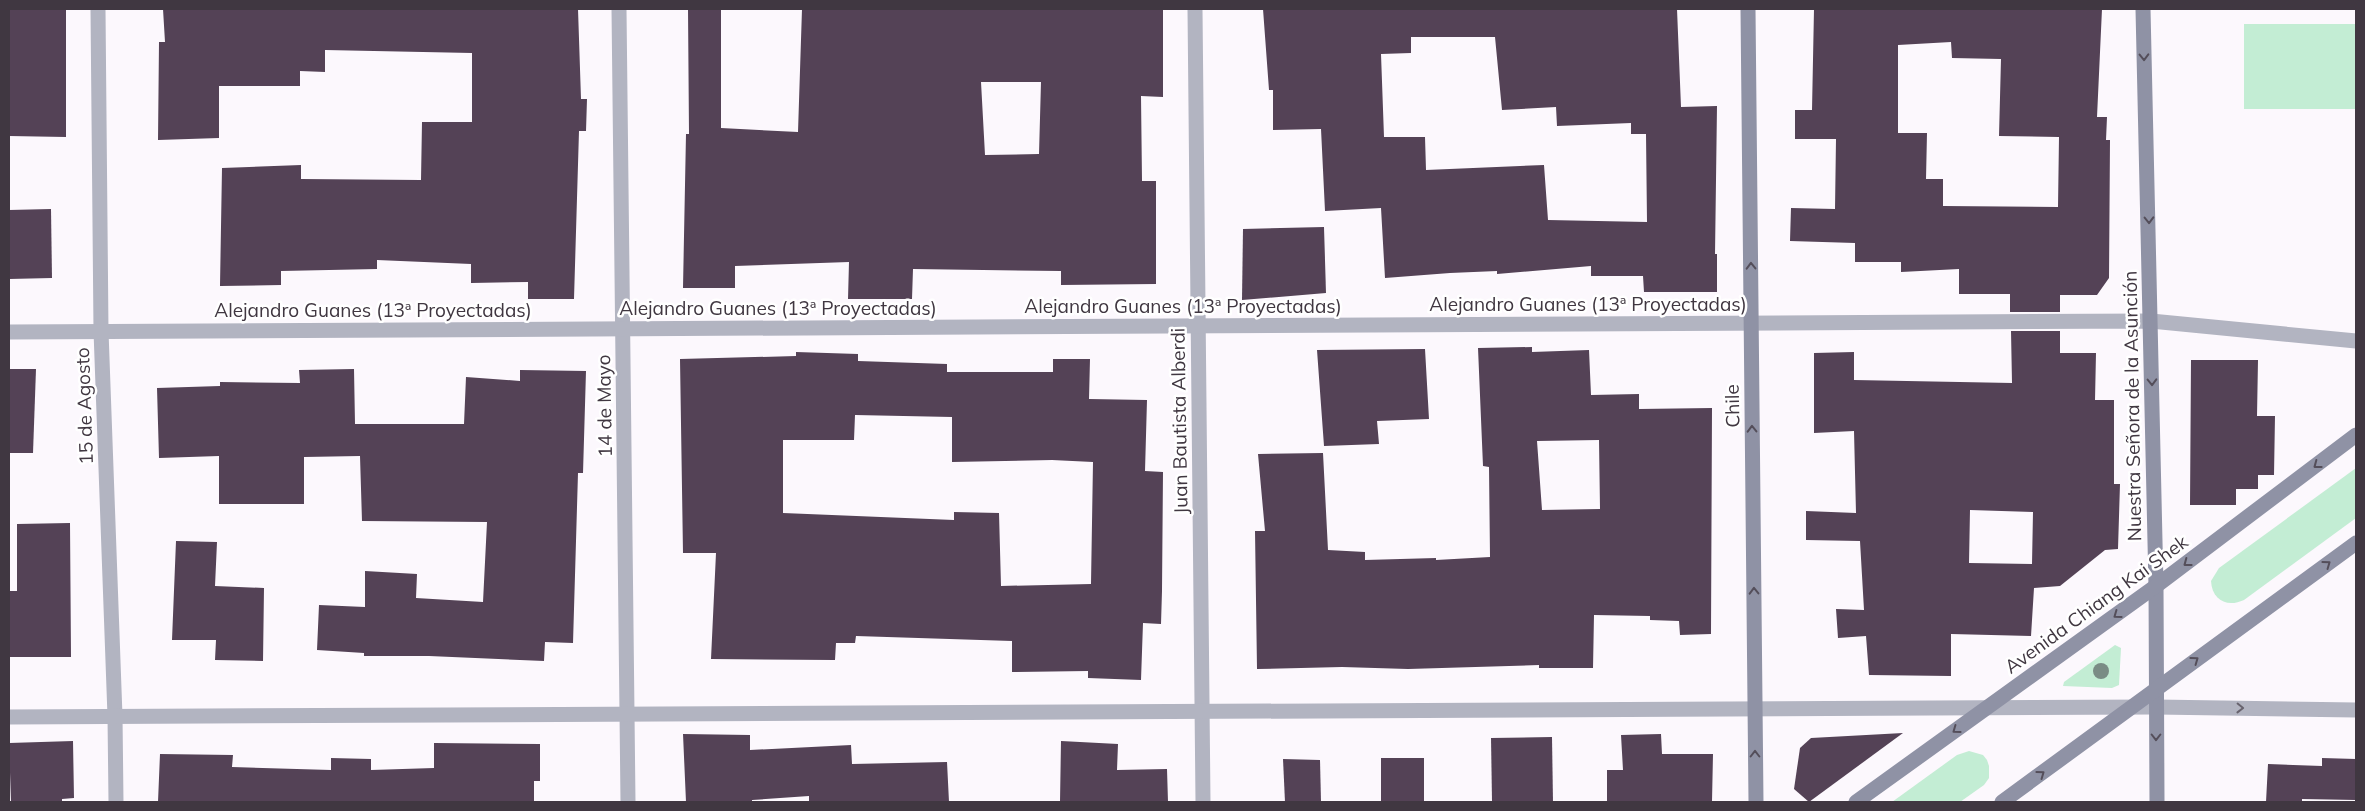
<svg xmlns="http://www.w3.org/2000/svg" width="2365" height="811" viewBox="0 0 2365 811" font-family="Mulish,sans-serif">
  <rect width="100%" height="100%" fill="#fcf8fd"/>
  <g fill="#c3edd4">
    <rect x="2244" y="24" width="112" height="85"/>
    <path d="M 2356,468 L 2356,518 L 2244,600 C 2227,608 2212,600 2211,581 L 2219,568 Z"/>
    <path d="M 2115,645 L 2121,648 L 2119,685 L 2112,688 L 2063,686 L 2064,682 Z"/>
    <path d="M 1969,751 L 1983,755 L 1987,760 L 1989,766 L 1989,778 L 1984,785 L 1960,802 L 1892,802 L 1957,755 Z"/>
  </g>
  <g fill="#544256" fill-rule="evenodd">
    <path d="M 9,9 L 66,9 L 66,137 L 9,136 Z"/>
    <path d="M 163,9 L 578,9 L 581,99 L 587,99 L 586,131 L 579,131 L 574,299 L 528,299 L 528,282 L 471,283 L 471,264 L 377,260 L 377,269 L 281,271 L 281,285 L 220,286 L 222,168 L 301,165 L 301,179 L 421,180 L 422,122 L 472,122 L 472,53 L 325,50 L 325,72 L 300,71 L 300,86 L 219,86 L 219,138 L 158,140 L 159,42 L 165,42 Z"/>
    <path d="M 688,9 L 721,9 L 721,128 L 798,132 L 802,9 L 1163,9 L 1163,97 L 1141,96 L 1142,181 L 1156,181 L 1156,284 L 1061,285 L 1061,271 L 913,269 L 912,299 L 848,299 L 849,262 L 735,266 L 735,288 L 683,288 L 686,134 L 689,134 ZM 981,82 L 1041,82 L 1039,154 L 985,155 Z"/>
    <path d="M 1263,9 L 1677,9 L 1681,107 L 1717,106 L 1715,254 L 1717,254 L 1717,292 L 1644,292 L 1643,276 L 1591,276 L 1591,266 L 1497,274 L 1497,271 L 1450,273 L 1385,278 L 1381,208 L 1325,211 L 1321,129 L 1273,130 L 1273,90 L 1269,90 ZM 1411,37 L 1495,37 L 1502,110 L 1556,107 L 1557,126 L 1631,123 L 1631,134 L 1646,134 L 1647,222 L 1548,220 L 1544,165 L 1426,170 L 1425,137 L 1384,137 L 1381,54 L 1411,53 Z"/>
    <path d="M 1814,9 L 2102,9 L 2097,117 L 2107,117 L 2106,140 L 2110,140 L 2109,278 L 2097,295 L 2060,295 L 2060,312 L 2010,312 L 2010,294 L 1959,294 L 1959,269 L 1901,272 L 1901,262 L 1855,262 L 1855,243 L 1790,241 L 1791,208 L 1835,209 L 1836,139 L 1795,139 L 1795,110 L 1812,110 ZM 1951,42 L 1952,58 L 2001,59 L 1999,136 L 2059,137 L 2058,207 L 1943,206 L 1943,179 L 1926,179 L 1927,133 L 1898,133 L 1898,45 Z"/>
    <path d="M 51,209 L 52,278 L 9,279 L 9,210 Z"/>
    <path d="M 1324,227 L 1326,293 L 1242,300 L 1243,229 Z"/>
    <path d="M 2011,331 L 2060,331 L 2060,353 L 2096,353 L 2095,400 L 2114,400 L 2114,484 L 2120,484 L 2118,549 L 2105,550 L 2060,586 L 2034,588 L 2031,636 L 1951,634 L 1951,676 L 1869,675 L 1866,636 L 1838,638 L 1836,609 L 1864,610 L 1860,541 L 1806,540 L 1806,511 L 1856,513 L 1854,431 L 1814,433 L 1814,353 L 1854,352 L 1854,380 L 2012,383 ZM 1970,510 L 2033,512 L 2032,564 L 1969,563 Z"/>
    <path d="M 1532,347 L 1532,352 L 1589,350 L 1591,395 L 1639,394 L 1639,409 L 1712,408 L 1711,634 L 1680,635 L 1679,621 L 1650,620 L 1650,616 L 1594,615 L 1593,668 L 1539,668 L 1539,665 L 1408,669 L 1342,667 L 1257,669 L 1255,531 L 1265,531 L 1258,454 L 1323,453 L 1328,550 L 1365,552 L 1365,560 L 1436,558 L 1436,560 L 1490,557 L 1489,467 L 1483,466 L 1478,348 ZM 1599,440 L 1600,509 L 1542,510 L 1537,441 Z"/>
    <path d="M 1425,349 L 1429,419 L 1377,421 L 1379,444 L 1324,446 L 1317,350 Z"/>
    <path d="M 796,352 L 858,354 L 858,361 L 947,364 L 947,372 L 1053,372 L 1053,359 L 1090,359 L 1089,399 L 1147,400 L 1145,471 L 1163,472 L 1162,591 L 1161,624 L 1143,623 L 1141,680 L 1088,678 L 1088,671 L 1012,672 L 1012,641 L 856,636 L 855,643 L 836,643 L 835,660 L 711,659 L 716,553 L 683,553 L 680,359 L 796,356 ZM 855,415 L 952,417 L 952,462 L 1052,460 L 1093,462 L 1091,584 L 1001,586 L 999,513 L 954,512 L 954,520 L 783,513 L 783,440 L 854,440 Z"/>
    <path d="M 2191,360 L 2258,360 L 2257,416 L 2275,416 L 2274,475 L 2258,475 L 2258,489 L 2236,489 L 2236,505 L 2190,505 Z"/>
    <path d="M 9,369 L 36,369 L 33,453 L 9,453 Z"/>
    <path d="M 354,369 L 355,424 L 464,424 L 466,377 L 520,381 L 520,370 L 586,371 L 583,473 L 578,473 L 573,643 L 545,642 L 544,661 L 429,656 L 364,656 L 364,653 L 317,650 L 319,605 L 365,607 L 365,571 L 417,574 L 416,598 L 483,602 L 487,522 L 362,521 L 360,456 L 304,457 L 304,504 L 219,504 L 219,456 L 159,458 L 157,388 L 220,386 L 220,382 L 300,383 L 299,370 Z"/>
    <path d="M 70,523 L 71,657 L 9,657 L 9,591 L 17,591 L 17,524 Z"/>
    <path d="M 176,541 L 217,542 L 215,586 L 264,588 L 263,661 L 215,660 L 216,640 L 172,640 Z"/>
    <path d="M 1903,733 L 1809,802 L 1794,789 L 1800,748 L 1811,738 Z"/>
    <path d="M 683,734 L 750,735 L 750,750 L 851,745 L 852,764 L 947,762 L 949,802 L 809,802 L 809,796 L 752,800 L 752,802 L 686,802 Z"/>
    <path d="M 1661,734 L 1662,754 L 1713,754 L 1712,802 L 1607,802 L 1607,770 L 1623,770 L 1621,735 Z"/>
    <path d="M 1552,737 L 1553,802 L 1492,802 L 1491,738 Z"/>
    <path d="M 73,741 L 74,798 L 62,799 L 62,802 L 11,802 L 9,743 Z"/>
    <path d="M 1061,741 L 1118,744 L 1117,770 L 1167,769 L 1168,802 L 1060,802 Z"/>
    <path d="M 434,743 L 540,744 L 540,781 L 534,781 L 534,802 L 158,802 L 160,754 L 233,755 L 232,767 L 331,770 L 331,758 L 371,759 L 371,770 L 434,768 Z"/>
    <rect x="1381" y="758" width="43" height="44"/>
    <path d="M 2322,758 L 2356,759 L 2356,800 L 2302,799 L 2302,802 L 2266,802 L 2268,764 L 2322,766 Z"/>
    <path d="M 1283,759 L 1320,760 L 1321,802 L 1285,802 Z"/>
  </g>
  <g fill="none" stroke-linecap="round" stroke-linejoin="round">
    <g stroke="#b2b4c1" stroke-width="15">
      <path d="M 98,9 L 101,331 L 115,716 L 116,802"/>
      <path d="M 619,9 L 628,802"/>
      <path d="M 1195,9 L 1203,802"/>
      <path d="M 9,332 L 2151,321 L 2356,341"/>
      <path d="M 9,717 L 2156,707 L 2356,710"/>
    </g>
    <g stroke="#8f92a5" stroke-width="15">
      <path d="M 1748,9 L 1756,802"/>
      <path d="M 2143,9 L 2156,586 L 2157,802"/>
      <path d="M 1856,802 L 2156,586 L 2356,435"/>
      <path d="M 2002,802 L 2356,543"/>
    </g>
  </g>
  <circle fill="#7a8c85" cx="2101" cy="671" r="8"/>
  <defs><path id="oneway-chevron" d="M-2-3.5L2.5 0L-2 3.5" fill="none" stroke-width="1.6" stroke-linecap="round" stroke-linejoin="round" transform="scale(1.25)"/></defs>
  <g stroke="#544e5a">
    <use href="#oneway-chevron" transform="translate(2144 57) rotate(89)"/>
    <use href="#oneway-chevron" transform="translate(2149 220) rotate(89)"/>
    <use href="#oneway-chevron" transform="translate(1751 266) rotate(-91)"/>
    <use href="#oneway-chevron" transform="translate(2152 382) rotate(89)"/>
    <use href="#oneway-chevron" transform="translate(1752 429) rotate(-91)"/>
    <use href="#oneway-chevron" transform="translate(2317 465) rotate(143)"/>
    <use href="#oneway-chevron" transform="translate(2187 563) rotate(143)"/>
    <use href="#oneway-chevron" transform="translate(2327 564) rotate(-36)"/>
    <use href="#oneway-chevron" transform="translate(1754 591) rotate(-91)"/>
    <use href="#oneway-chevron" transform="translate(2117 615) rotate(144)"/>
    <use href="#oneway-chevron" transform="translate(2195 660) rotate(-36)"/>
    <use href="#oneway-chevron" transform="translate(1956 730) rotate(144)"/>
    <use href="#oneway-chevron" transform="translate(2156 737) rotate(90)"/>
    <use href="#oneway-chevron" transform="translate(1755 754) rotate(-90)"/>
    <use href="#oneway-chevron" transform="translate(2041 774) rotate(-36)"/>
  </g>
  <use stroke="#68636e" href="#oneway-chevron" transform="translate(2240 708) rotate(1)"/>
  <g text-anchor="middle" dominant-baseline="central" stroke-width="5" stroke-linejoin="round" paint-order="stroke">
    <g font-size="19" fill="#403741" stroke="#fff">
      <text x="1588" y="304">Alejandro Guanes (13ª Proyectadas)</text>
      <text x="1183" y="306">Alejandro Guanes (13ª Proyectadas)</text>
      <text x="778" y="308">Alejandro Guanes (13ª Proyectadas)</text>
      <text x="373" y="310">Alejandro Guanes (13ª Proyectadas)</text>
      <text transform="translate(84 406) rotate(-92)">15 de Agosto</text>
      <text transform="translate(604 406) rotate(-91)">14 de Mayo</text>
      <text transform="translate(1732 406) rotate(-91)">Chile</text>
      <text transform="translate(2132 406) rotate(-91)">Nuestra Señora de la Asunción</text>
      <text transform="translate(1179 421) rotate(-91)">Juan Bautista Alberdi</text>
      <text transform="translate(2096 604) rotate(-36)">Avenida Chiang Kai Shek</text>
    </g>
  </g>
  <rect width="2365" height="811" fill="none" stroke="#403741" stroke-width="20"/>
</svg>
